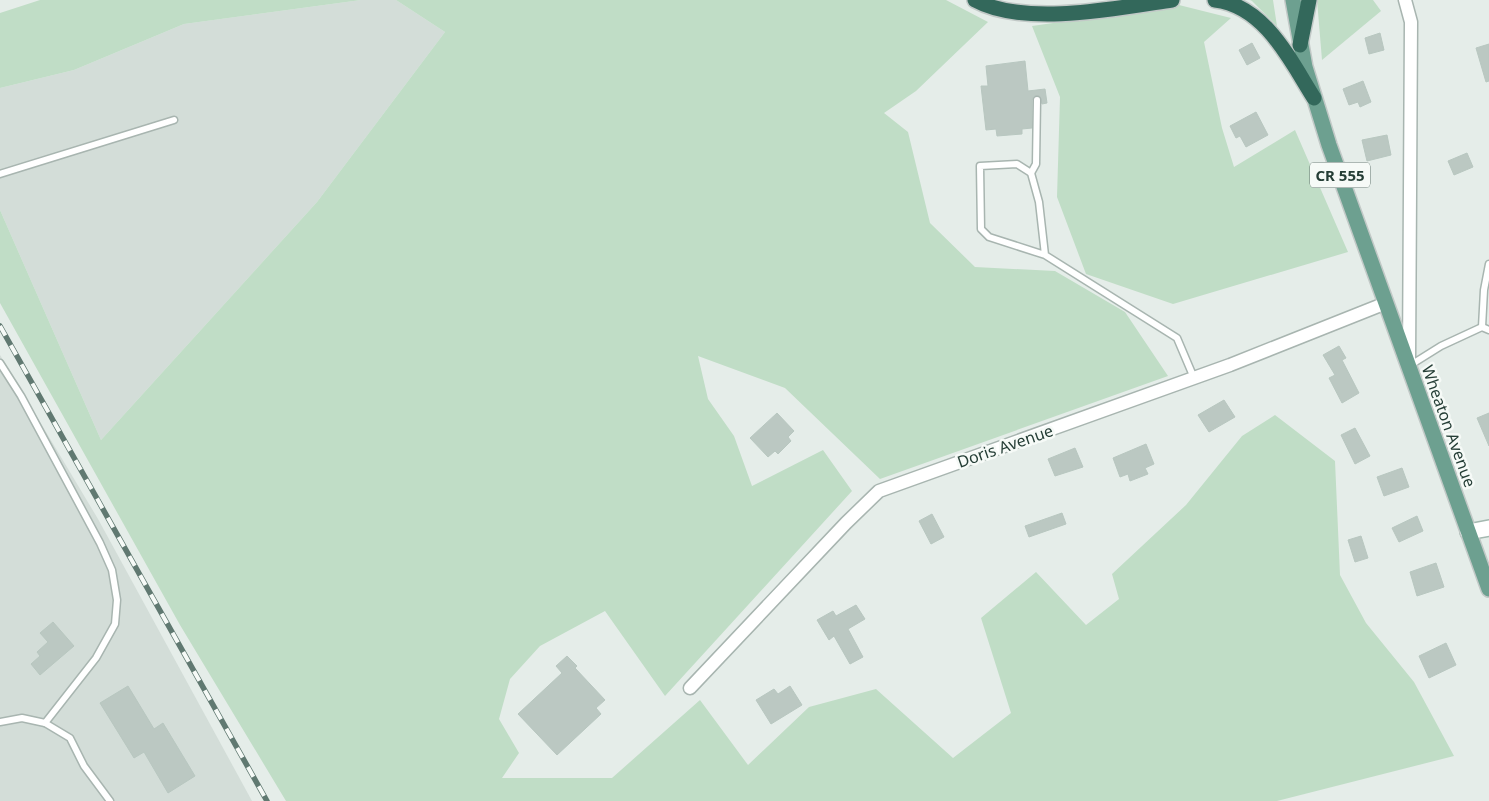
<svg xmlns="http://www.w3.org/2000/svg" width="1489" height="801" viewBox="0 0 1489 801" font-family="'Noto Sans',sans-serif">
  <rect width="100%" height="100%" fill="#e5ede9"/>
  <g fill="#d3ddd8">
    <path d="M 361,0 L 396,0 L 445,32 L 317,202 L 101,440 L 0,210 L 0,88 L 74,70 L 184,24 Z"/>
    <path d="M 0,355 L 98,519 L 252,801 L 0,801 Z"/>
  </g>
  <g fill="#c0ddc6">
    <path d="M 40,0 L 361,0 L 184,24 L 74,70 L 0,88 L 0,13 Z"/>
    <path d="M 396,0 L 946,0 L 988,22 L 916,91 L 884,113 L 908,132 L 930,223 L 975,267 L 1055,271 L 1125,312 L 1168,376 L 880,479 L 785,388 L 698,356 L 708,399 L 734,436 L 752,486 L 823,450 L 852,491 L 665,696 L 605,611 L 540,646 L 510,679 L 499,719 L 519,753 L 502,778 L 612,778 L 700,700 L 748,765 L 809,707 L 876,689 L 953,758 L 1011,713 L 981,618 L 1036,572 L 1086,625 L 1119,599 L 1112,574 L 1186,505 L 1242,436 L 1275,415 L 1335,461 L 1340,575 L 1366,623 L 1414,682 L 1454,756 L 1277,801 L 286,801 L 180,625 L 0,303 L 0,210 L 101,440 L 317,202 L 445,32 Z"/>
    <path d="M 1250,0 L 1273,0 L 1277,26 L 1252,1 Z"/>
    <path d="M 1317,0 L 1373,0 L 1381,11 L 1322,60 Z"/>
    <path d="M 1179,5 L 1231,18 L 1204,42 L 1222,128 L 1234,167 L 1295,130 L 1348,252 L 1173,304 L 1086,274 L 1057,197 L 1060,97 L 1032,26 Z"/>
  </g>
  <g fill="#bbc8c2" stroke="#b8c7c0">
    <path d="M 1380,33 L 1384,50 L 1369,54 L 1365,38 Z"/>
    <path d="M 1252,43 L 1260,58 L 1247,65 L 1239,50 Z"/>
    <path d="M 1489,44 L 1489,81 L 1486,82 L 1476,48 Z"/>
    <path d="M 1025,61 L 1028,91 L 1045,89 L 1047,103 L 1042,104 L 1040,96 L 1034,96 L 1032,100 L 1032,128 L 1022,129 L 1022,134 L 997,136 L 996,129 L 986,130 L 981,86 L 988,86 L 986,66 Z"/>
    <path d="M 1363,81 L 1371,102 L 1360,107 L 1358,102 L 1349,105 L 1343,89 Z"/>
    <path d="M 1256,112 L 1268,135 L 1246,147 L 1240,136 L 1236,138 L 1230,126 Z"/>
    <path d="M 1387,135 L 1391,155 L 1367,161 L 1362,140 Z"/>
    <path d="M 1467,153 L 1473,167 L 1454,175 L 1448,161 Z"/>
    <path d="M 1339,346 L 1346,358 L 1342,360 L 1359,393 L 1342,403 L 1329,378 L 1335,375 L 1323,355 Z"/>
    <path d="M 1224,400 L 1235,417 L 1209,432 L 1198,415 Z"/>
    <path d="M 777,413 L 794,431 L 788,437 L 791,441 L 778,454 L 775,451 L 768,457 L 750,438 Z"/>
    <path d="M 1489,413 L 1489,446 L 1477,418 Z"/>
    <path d="M 1355,428 L 1370,456 L 1355,464 L 1341,435 Z"/>
    <path d="M 1146,444 L 1154,464 L 1145,468 L 1148,474 L 1130,481 L 1128,474 L 1120,477 L 1113,458 Z"/>
    <path d="M 1075,448 L 1083,467 L 1055,476 L 1048,459 Z"/>
    <path d="M 1402,468 L 1409,487 L 1384,496 L 1377,477 Z"/>
    <path d="M 1062,513 L 1066,524 L 1029,537 L 1025,526 Z"/>
    <path d="M 932,514 L 944,537 L 931,544 L 919,521 Z"/>
    <path d="M 1417,516 L 1423,531 L 1399,542 L 1392,528 Z"/>
    <path d="M 1361,536 L 1368,558 L 1355,562 L 1348,540 Z"/>
    <path d="M 1436,563 L 1444,587 L 1417,596 L 1410,572 Z"/>
    <path d="M 856,605 L 865,619 L 848,629 L 863,657 L 850,664 L 834,636 L 829,640 L 817,620 L 833,611 L 836,616 Z"/>
    <path d="M 53,622 L 74,646 L 40,675 L 31,664 L 40,656 L 37,652 L 48,642 L 40,633 Z"/>
    <path d="M 1446,643 L 1456,665 L 1429,678 L 1419,656 Z"/>
    <path d="M 567,656 L 577,666 L 575,668 L 605,700 L 596,708 L 601,714 L 557,755 L 518,714 L 562,673 L 556,666 Z"/>
    <path d="M 128,686 L 154,729 L 163,723 L 195,776 L 168,793 L 144,752 L 134,758 L 100,703 Z"/>
    <path d="M 790,686 L 802,705 L 771,724 L 756,700 L 774,689 L 778,694 Z"/>
  </g>
  <g fill="none" stroke-linecap="round" stroke-linejoin="round">
    <g stroke="#a8b5b0" stroke-width="9">
      <g id="lane">
        <path d="M 1031,173 L 1036,164 L 1037,100"/>
        <path d="M 0,174 L 174,120"/>
        <path d="M 1045,255 L 989,237 L 981,229 L 980,166 L 1017,164 L 1031,173 L 1039,202 L 1045,255 L 1177,338 L 1194,378"/>
        <path d="M 1482,327 L 1484,290 L 1489,264"/>
        <path d="M 0,363 L 21,396 L 100,543 L 112,570 L 117,600 L 115,624 L 96,658 L 45,723"/>
        <path d="M 1409,366 L 1441,346 L 1482,327 L 1489,330"/>
        <path d="M 0,722 L 22,718 L 45,723 L 70,738 L 84,766 L 110,801"/>
      </g>
    </g>
    <g stroke="#a8b5b0" stroke-width="15">
      <g id="street">
        <path d="M 1405,0 L 1411,22 L 1409,362"/>
        <path d="M 690,688 L 846,523 L 879,491 L 1230,365 L 1386,303"/>
      </g>
    </g>
    <g stroke="#a4b8b0" stroke-width="18">
      <path id="secondary" d="M 1468,532 L 1489,528"/>
    </g>
    <g stroke="#c2c9c7" stroke-width="18">
      <path id="primary" d="M 1293,0 L 1305,67 L 1329,145 L 1489,589"/>
    </g>
    <g stroke="#c2c9c7" stroke-width="18">
      <g id="highway">
        <path d="M 975,0 C 1024,27 1119,8 1172,0"/>
        <path d="M 1215,0 C 1265,6 1290,60 1314,98"/>
        <path d="M 1300,45 L 1309,0"/>
      </g>
    </g>
    <use href="#lane" stroke="#fff" stroke-width="6"/>
    <use href="#street" stroke="#fff" stroke-width="12"/>
    <use href="#secondary" stroke="#fff" stroke-width="15"/>
    <use href="#primary" stroke="#6da090" stroke-width="15"/>
    <use href="#highway" stroke="#33685b" stroke-width="15"/>
    <g stroke="#607971" stroke-width="5.5">
      <path id="rail" d="M 0,326 L 267,801"/>
    </g>
    <use href="#rail" stroke="#f6faf7" stroke-width="4" stroke-dasharray="11" stroke-linecap="butt"/>
  </g>
  <g text-anchor="middle" dominant-baseline="central" stroke-width="5" stroke-linejoin="round" paint-order="stroke">
    <rect fill="#f6faf7" stroke="#647670" stroke-width="1" x="1310" y="162.5" width="60" height="25" rx="4"/>
    <g font-size="15" font-weight="bold" fill="#253e36">
      <text x="1340" y="175">CR 555</text>
    </g>
    <g font-size="16" fill="#253e36" stroke="#f6faf7">
      <text transform="translate(1449 426) rotate(70)">Wheaton Avenue</text>
      <text transform="translate(1005 446) rotate(-19)">Doris Avenue</text>
    </g>
  </g>
</svg>
